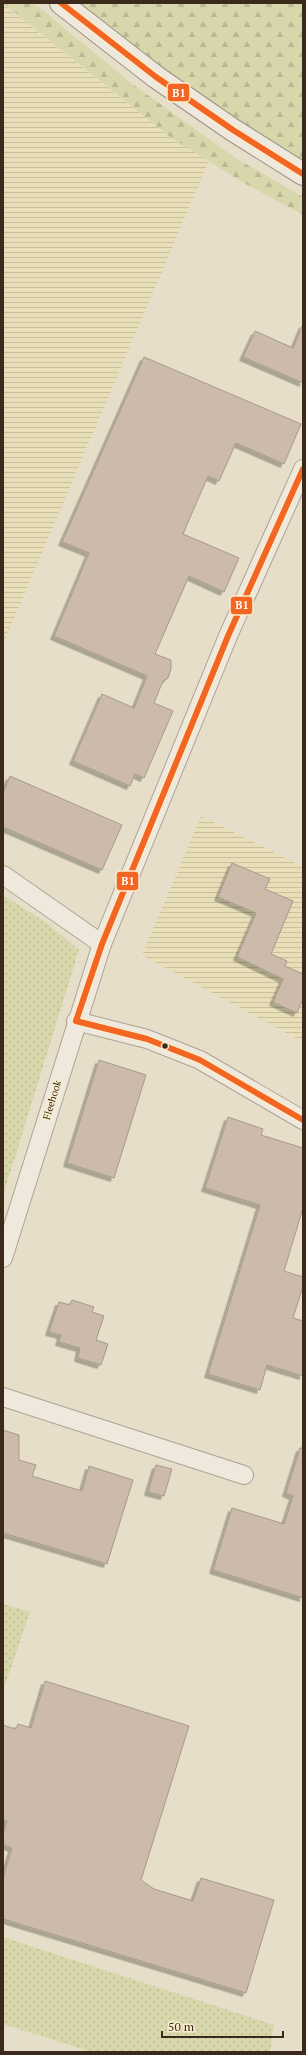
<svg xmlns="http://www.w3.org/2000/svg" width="306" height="2055" viewBox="0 0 306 2055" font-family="'PT Serif',serif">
  <defs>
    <pattern id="farmland-rules" width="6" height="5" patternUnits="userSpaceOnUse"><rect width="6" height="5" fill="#e8dfb9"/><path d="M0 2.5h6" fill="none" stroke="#c8c09e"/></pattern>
    <pattern id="grass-dots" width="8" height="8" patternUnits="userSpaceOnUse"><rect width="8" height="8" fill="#d8d7ab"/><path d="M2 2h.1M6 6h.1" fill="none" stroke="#bab993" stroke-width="1.8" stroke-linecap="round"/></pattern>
    <pattern id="forest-firs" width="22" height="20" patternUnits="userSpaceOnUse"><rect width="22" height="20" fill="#d8d7ab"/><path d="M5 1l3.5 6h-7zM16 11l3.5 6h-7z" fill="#bab993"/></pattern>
    <filter id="shadow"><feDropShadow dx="-3.5" dy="3.5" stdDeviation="0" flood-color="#0004"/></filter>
  </defs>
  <rect width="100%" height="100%" fill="#e7deca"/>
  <g fill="url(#farmland-rules)">
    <path d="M 3,4 L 169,136 L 209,161 L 3,644 Z"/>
    <path d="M 201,816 L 303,867 L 303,1042 L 142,955 Z"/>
  </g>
  <g fill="url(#grass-dots)">
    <path d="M 3,895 L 48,924 L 79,950 L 3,1196 Z"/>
    <path d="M 3,1604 L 30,1612 L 3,1691 Z"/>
    <path d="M 3,1937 L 274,2025 L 270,2052 L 92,2052 L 3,2024 Z"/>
  </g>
  <g fill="url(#forest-firs)">
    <path d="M 3,3 L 34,3 L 131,83 L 234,157 L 303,197 L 303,215 L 242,182 L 169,136 Z"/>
    <path d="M 67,3 L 303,3 L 303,166 Z"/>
  </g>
  <g fill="#cba" stroke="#a79989" filter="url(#shadow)">
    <path d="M 303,324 L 303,383 L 243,357 L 255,331 L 293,348 Z"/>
    <path d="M 144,357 L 301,424 L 284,464 L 236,443 L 219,481 L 208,476 L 183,534 L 239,558 L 224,592 L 189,576 L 155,654 L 171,660 L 171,669 L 168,678 L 163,681 L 154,703 L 173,711 L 144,778 L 135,774 L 130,786 L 73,761 L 102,694 L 134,708 L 147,676 L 54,636 L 89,553 L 62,542 Z"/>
    <path d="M 10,776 L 122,825 L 102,870 L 3,827 L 3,793 Z"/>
    <path d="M 232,863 L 270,879 L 265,889 L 293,901 L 271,954 L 287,961 L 285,966 L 303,974 L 303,999 L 297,1013 L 273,1002 L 283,979 L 237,957 L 256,913 L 218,897 Z"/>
    <path d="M 99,1060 L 146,1075 L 114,1178 L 67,1163 Z"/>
    <path d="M 228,1117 L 263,1129 L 261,1135 L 303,1148 L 303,1208 L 284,1271 L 303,1277 L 303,1286 L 293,1318 L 303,1321 L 303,1376 L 267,1365 L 260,1390 L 208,1374 L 260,1205 L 205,1188 Z"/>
    <path d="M 72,1300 L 94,1307 L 92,1312 L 104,1316 L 96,1340 L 108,1344 L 101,1365 L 78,1358 L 80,1348 L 59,1342 L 61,1335 L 49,1332 L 59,1302 L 70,1305 Z"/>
    <path d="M 3,1430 L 19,1435 L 19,1460 L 36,1465 L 32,1476 L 82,1491 L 89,1466 L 133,1480 L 107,1564 L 3,1533 Z"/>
    <path d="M 300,1448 L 303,1448 L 303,1598 L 213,1570 L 232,1508 L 284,1524 L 293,1496 L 286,1493 Z"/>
    <path d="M 156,1465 L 172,1469 L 164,1496 L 148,1492 Z"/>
    <path d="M 45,1681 L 189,1726 L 141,1880 L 154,1889 L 193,1901 L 201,1878 L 274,1900 L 246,1993 L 3,1919 L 3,1878 L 12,1848 L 3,1844 L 3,1834 L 7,1821 L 3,1819 L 3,1725 L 16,1729 L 18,1724 L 31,1728 Z"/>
  </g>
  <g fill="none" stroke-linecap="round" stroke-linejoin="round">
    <g stroke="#aca394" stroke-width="20">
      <g id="street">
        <path d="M 3,875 L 102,944"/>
        <path d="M 76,1021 L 147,1039 L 200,1060 L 303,1120"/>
        <path d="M 3,1258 L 102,944 L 228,636 L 303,469"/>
        <path d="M 3,1397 L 244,1475"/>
      </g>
    </g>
    <g stroke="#9b9284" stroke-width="24">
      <path id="secondary" d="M 61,3 L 156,77 L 233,130 L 303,174"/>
    </g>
    <use href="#street" stroke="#eee8dd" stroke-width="18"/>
    <use href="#secondary" stroke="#eee8dd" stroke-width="22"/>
    <g stroke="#f9edcf" stroke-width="9">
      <g id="bus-1">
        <path d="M 61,3 L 156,77 L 233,130 L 303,174"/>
        <path d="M 76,1021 L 102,944 L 228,636 L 303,469"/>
        <path d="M 76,1021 L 147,1039 L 200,1060 L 303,1120"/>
      </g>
    </g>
    <use href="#bus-1" stroke="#f26522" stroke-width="6"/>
  </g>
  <circle fill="#3b2a1b" stroke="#f9edcf" stroke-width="1.5" cx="165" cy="1046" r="3.5"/>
  <g text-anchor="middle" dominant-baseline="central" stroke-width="3" stroke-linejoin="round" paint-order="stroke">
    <g font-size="10" fill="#3b2a1b" stroke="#f9edcf">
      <text transform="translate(52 1100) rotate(-73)">Fleehook</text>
    </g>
  </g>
  <g stroke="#f9edcf" stroke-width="1.5">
    <rect x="167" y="83" width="23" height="19" rx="4" fill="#f26522"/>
    <rect x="230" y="596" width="23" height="19" rx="4" fill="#f26522"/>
    <rect x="116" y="871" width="23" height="20" rx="4" fill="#f26522"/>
  </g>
  <g font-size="11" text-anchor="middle" font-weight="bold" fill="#fff">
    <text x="179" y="97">B1</text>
    <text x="242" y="609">B1</text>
    <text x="128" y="885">B1</text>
  </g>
  <rect width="306" height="2055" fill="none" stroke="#3b2a1b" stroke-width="8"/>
  <path d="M162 2031v6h121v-6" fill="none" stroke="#3b2a1b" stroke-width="2"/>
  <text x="168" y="2031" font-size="12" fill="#3b2a1b" stroke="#f9edcf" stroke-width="3" paint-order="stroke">50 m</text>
</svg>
